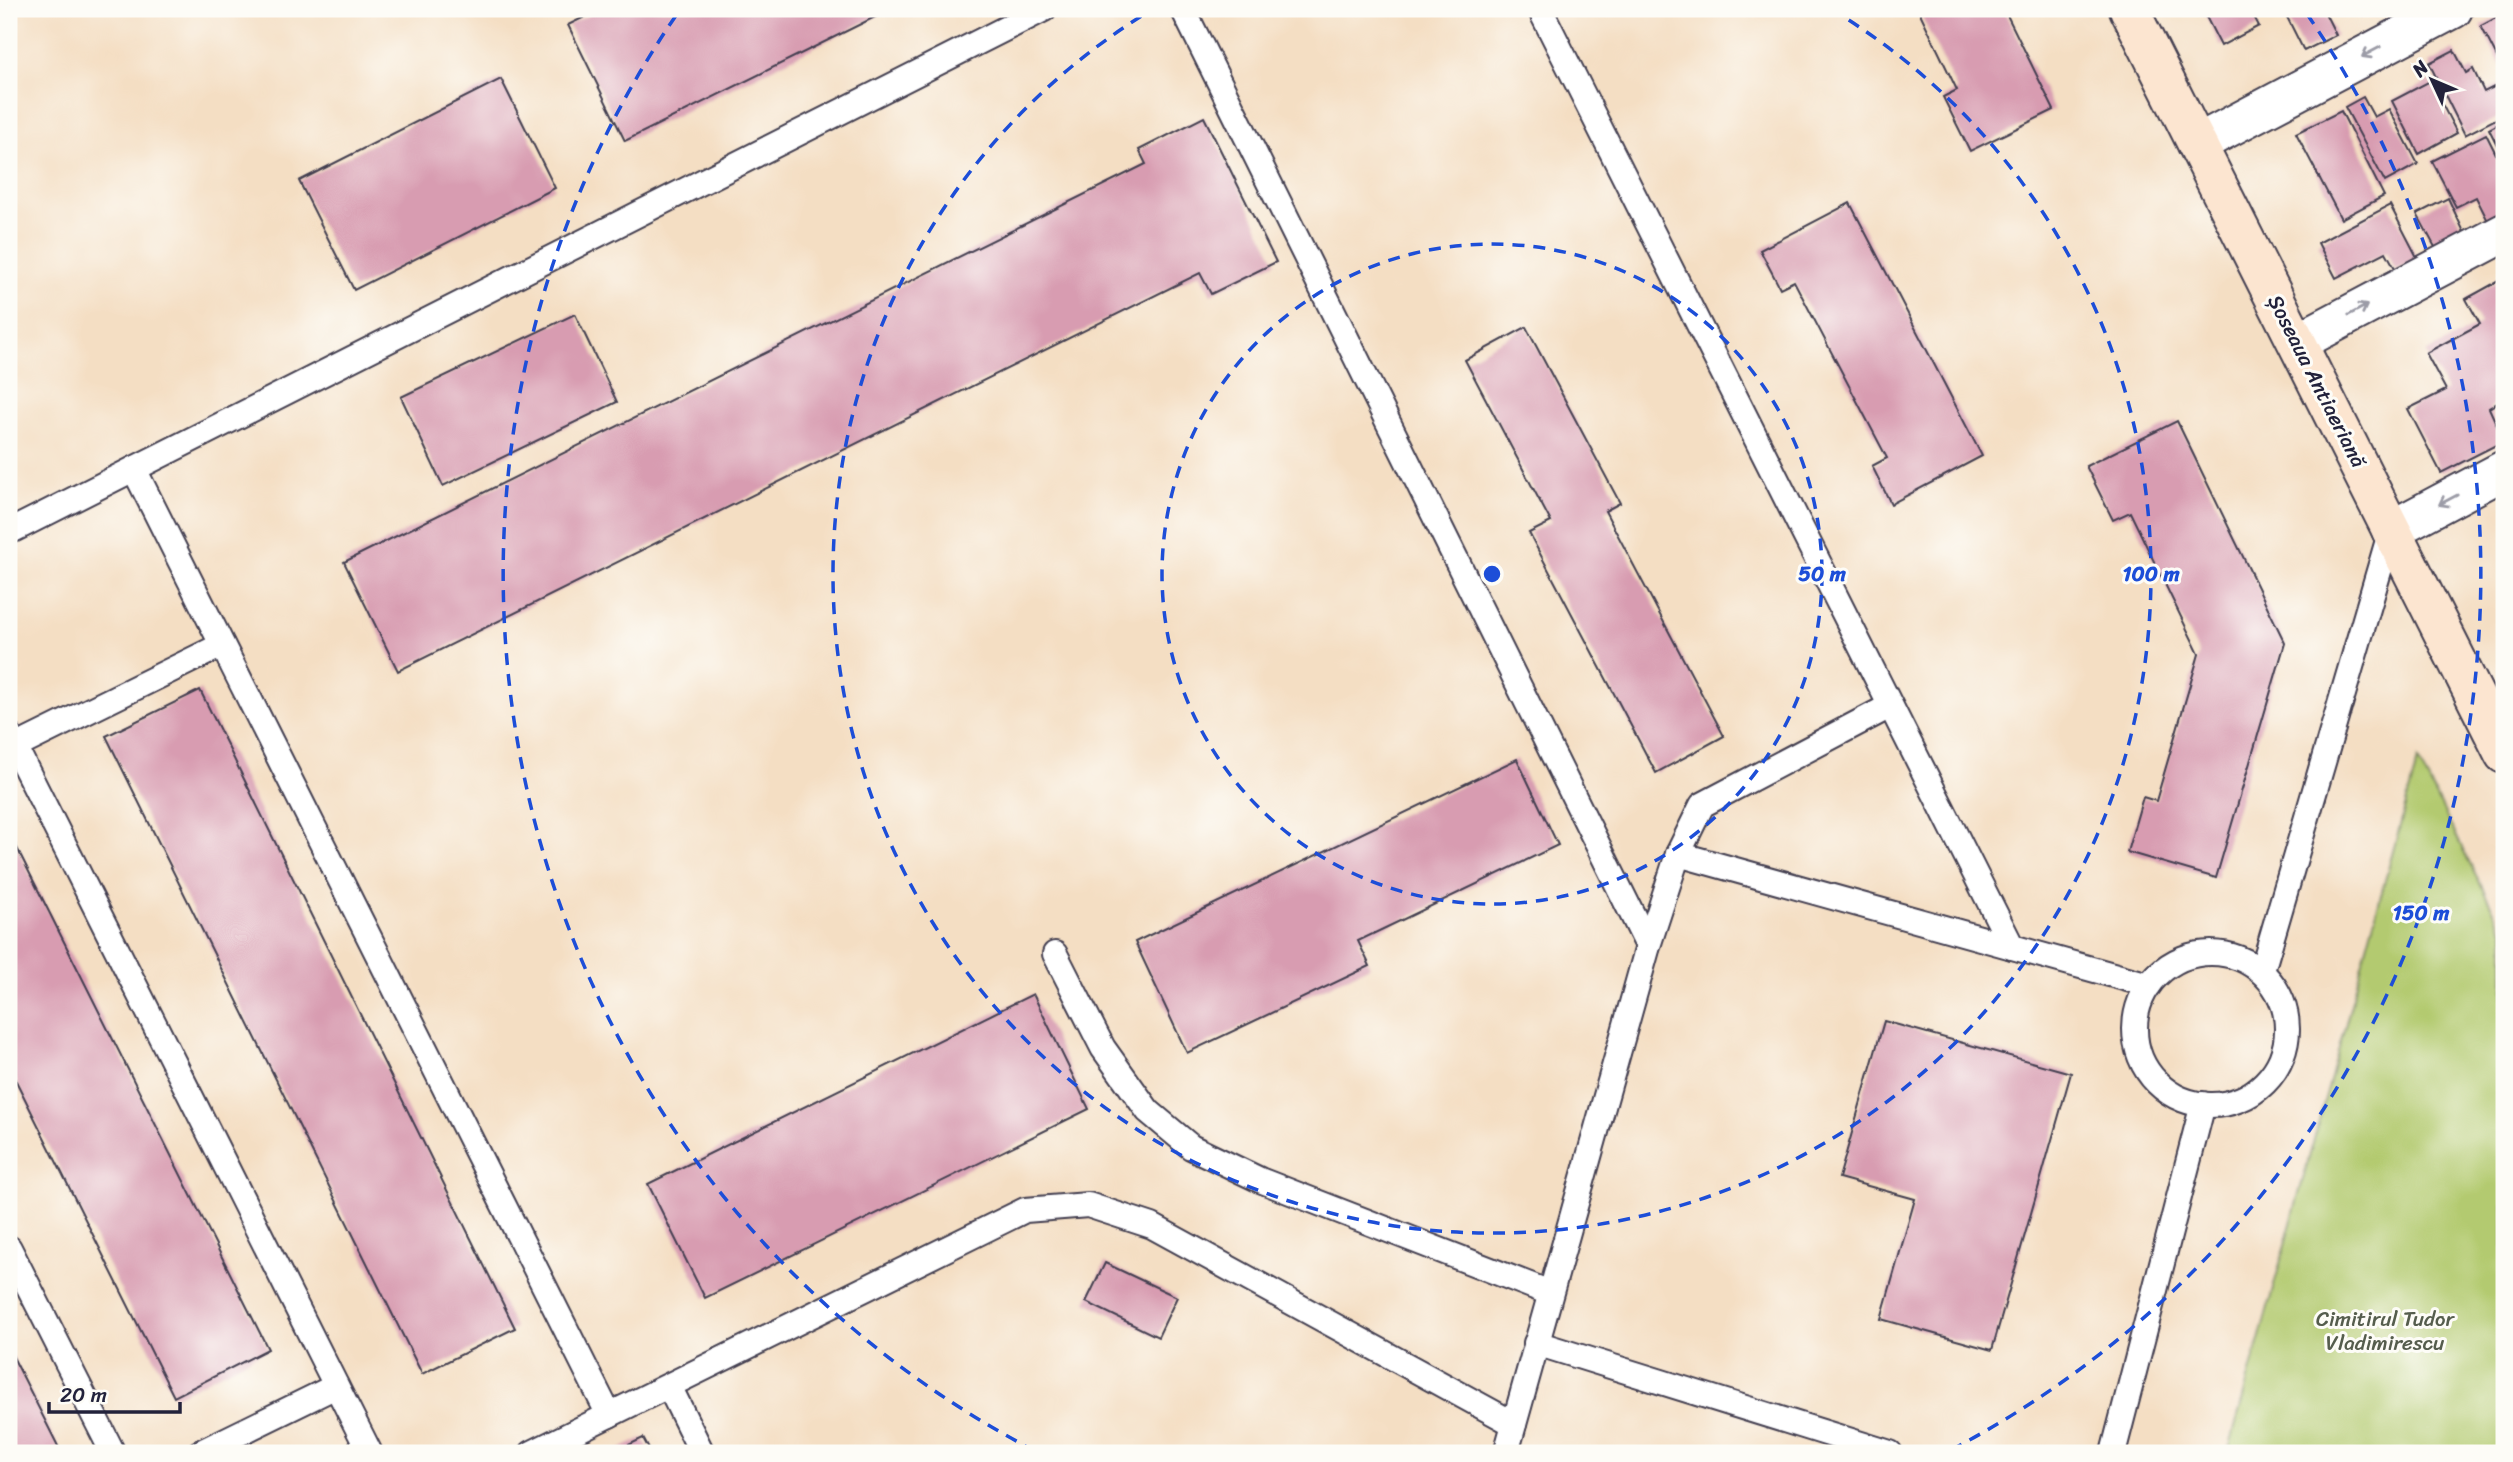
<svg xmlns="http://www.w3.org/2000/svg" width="2513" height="1462" viewBox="0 0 2513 1462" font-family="Sriracha,sans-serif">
  <rect width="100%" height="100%" fill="#fdfcf7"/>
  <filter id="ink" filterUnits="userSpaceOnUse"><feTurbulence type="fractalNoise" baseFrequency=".0143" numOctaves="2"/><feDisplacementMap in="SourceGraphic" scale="14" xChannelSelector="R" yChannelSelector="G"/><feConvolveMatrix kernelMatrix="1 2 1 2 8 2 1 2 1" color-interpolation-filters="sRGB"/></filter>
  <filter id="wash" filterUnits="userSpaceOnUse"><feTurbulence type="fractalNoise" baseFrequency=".00686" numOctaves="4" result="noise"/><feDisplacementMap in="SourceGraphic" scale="28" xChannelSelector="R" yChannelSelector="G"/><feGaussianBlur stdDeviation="1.57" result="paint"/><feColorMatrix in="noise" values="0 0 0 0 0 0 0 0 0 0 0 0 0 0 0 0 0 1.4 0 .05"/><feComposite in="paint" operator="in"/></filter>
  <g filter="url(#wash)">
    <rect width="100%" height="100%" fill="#f4dec3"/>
    <path fill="#b3ca6f" stroke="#6a7655" stroke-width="2" d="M 2418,760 L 2504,931 L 2504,1453 L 2228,1453 Z"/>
    <g id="blocks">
      <g fill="#d89cb1">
        <path d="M 601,9 L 891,9 L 625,141 L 568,25 Z"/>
        <path d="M 1918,9 L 2004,9 L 2054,110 L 1970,151 L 1943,97 L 1957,90 Z"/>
        <path d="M 2202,9 L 2250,9 L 2259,26 L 2221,46 Z"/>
        <path d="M 2283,9 L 2323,9 L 2336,35 L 2304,51 Z"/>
        <path d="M 2503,14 L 2504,16 L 2504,71 L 2481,26 Z"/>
        <path d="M 2454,50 L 2466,73 L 2473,69 L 2484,92 L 2500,84 L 2504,94 L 2504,115 L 2465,135 L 2429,63 Z"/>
        <path d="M 501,79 L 555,188 L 354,290 L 299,181 Z"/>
        <path d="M 2430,81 L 2457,133 L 2419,154 L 2392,101 Z"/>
        <path d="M 2363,97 L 2374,117 L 2389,109 L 2418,164 L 2385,182 L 2345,107 Z"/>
        <path d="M 2341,111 L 2384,196 L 2341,219 L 2296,133 Z"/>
        <path d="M 1204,117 L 1276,262 L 1211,294 L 1200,273 L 398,671 L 344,562 L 1146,164 L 1139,150 Z"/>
        <path d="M 2504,121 L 2504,159 L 2489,129 Z"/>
        <path d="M 2486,134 L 2504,170 L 2504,213 L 2488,221 L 2476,197 L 2456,207 L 2432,161 Z"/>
        <path d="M 2448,198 L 2465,234 L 2436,249 L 2417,214 Z"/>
        <path d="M 1850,203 L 1982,456 L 1891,504 L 1872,466 L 1887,458 L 1794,281 L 1780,288 L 1760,250 Z"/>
        <path d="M 2390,205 L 2418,259 L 2396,270 L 2386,252 L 2336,278 L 2318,243 Z"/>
        <path d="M 2504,278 L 2504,399 L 2489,408 L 2504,441 L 2441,473 L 2408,409 L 2446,390 L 2426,353 L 2480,324 L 2466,299 Z"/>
        <path d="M 575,314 L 617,402 L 443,486 L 401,397 Z"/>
        <path d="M 1526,327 L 1620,503 L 1605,511 L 1724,736 L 1656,773 L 1529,533 L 1551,522 L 1465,360 Z"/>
        <path d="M 2177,421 L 2285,643 L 2216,878 L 2127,852 L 2143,797 L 2156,801 L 2199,654 L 2130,512 L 2113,520 L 2086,466 Z"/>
        <path d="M 200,690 L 515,1328 L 422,1374 L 106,736 Z"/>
        <path d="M 1517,759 L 1558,845 L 1358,941 L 1370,966 L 1187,1053 L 1135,942 Z"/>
        <path d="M 9,832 L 268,1349 L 174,1397 L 9,1067 Z"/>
        <path d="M 1033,994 L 1089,1109 L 705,1298 L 648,1184 Z"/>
        <path d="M 1884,1021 L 2071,1073 L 1992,1350 L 1881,1319 L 1915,1199 L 1839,1178 Z"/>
        <path d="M 1105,1263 L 1177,1297 L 1158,1337 L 1086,1302 Z"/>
        <path d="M 9,1349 L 61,1452 L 59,1453 L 9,1453 Z"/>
        <path d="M 643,1438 L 651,1453 L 612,1453 Z"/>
      </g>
    </g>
  </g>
  <g filter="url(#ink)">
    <use href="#blocks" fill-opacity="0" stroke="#423e4f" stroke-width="2"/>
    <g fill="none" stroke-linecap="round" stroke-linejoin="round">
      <g stroke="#423e4f" stroke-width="28">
        <g id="service">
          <path d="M 1183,9 L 1648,946"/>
          <path d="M 1540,9 L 2012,947"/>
          <path d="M 134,469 L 609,1415"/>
          <path d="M 9,532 L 1044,9"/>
          <path d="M 9,735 L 370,1453"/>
          <path d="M 9,750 L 222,645"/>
          <path d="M 1678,854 L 2149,985"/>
          <circle cx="2211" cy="1029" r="76"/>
          <path d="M 1055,954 L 1103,1048 L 1148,1111 L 1191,1147 L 1260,1180 L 1550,1293"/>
          <path d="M 2262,971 L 2391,530"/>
          <path d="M 9,1248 L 113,1453"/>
          <path d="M 1536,1343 L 1890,1453"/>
          <path d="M 669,1386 L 702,1453"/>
          <path d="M 199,1453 L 336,1386"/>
          <path d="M 532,1453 L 1025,1210 L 1088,1205 L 1152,1226 L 1514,1424"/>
          <path d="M 1506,1453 L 1648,946 L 1678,854 L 1702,805 L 1890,706"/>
          <path d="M 2113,1453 L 2203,1104"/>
        </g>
      </g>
      <g stroke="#423e4f" stroke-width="42">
        <g id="minor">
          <path d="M 2197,144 L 2453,9"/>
          <path d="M 2298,342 L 2504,233"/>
          <path d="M 2391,530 L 2504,470"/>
        </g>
      </g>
      <g stroke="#423e4f" stroke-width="42">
        <path id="secondary" d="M 2129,9 L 2504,754"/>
      </g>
      <use href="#service" stroke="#fff" stroke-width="24"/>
      <use href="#minor" stroke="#fff" stroke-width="38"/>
      <use href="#secondary" stroke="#fce5d0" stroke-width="38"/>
    </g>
    <defs><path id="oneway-shaft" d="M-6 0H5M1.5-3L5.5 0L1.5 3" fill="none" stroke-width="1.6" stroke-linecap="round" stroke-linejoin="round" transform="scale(1.75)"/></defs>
    <g stroke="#9c9ca7">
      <use href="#oneway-shaft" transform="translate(2371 52) rotate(152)"/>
      <use href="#oneway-shaft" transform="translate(2358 310) rotate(-28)"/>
      <use href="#oneway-shaft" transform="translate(2448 500) rotate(152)"/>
    </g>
  </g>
  <g fill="none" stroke="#1d4ed8" stroke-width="3.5" stroke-dasharray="12 9">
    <circle cx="1492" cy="574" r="330"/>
    <path d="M1831 9A659 659 0 1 1 1153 9"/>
    <path d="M1035 1451A989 989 0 0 1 677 14M2307 14A989 989 0 0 1 1949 1451"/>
  </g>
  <g text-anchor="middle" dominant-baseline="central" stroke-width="6" stroke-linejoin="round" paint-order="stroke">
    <g font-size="21" fill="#22223b" stroke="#fdfcf7">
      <text transform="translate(2317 381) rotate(63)">Șoseaua Antiaeriană</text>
    </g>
    <g font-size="21" fill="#555d4d" stroke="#fdfcf7">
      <text x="2385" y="1319">Cimitirul Tudor<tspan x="2385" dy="24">Vladimirescu</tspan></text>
    </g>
  </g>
  <circle cx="1492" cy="574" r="10" fill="#1d4ed8" stroke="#fdfcf7" stroke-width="3.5"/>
  <g font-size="21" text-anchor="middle" font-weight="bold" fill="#1d4ed8" stroke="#fdfcf7" stroke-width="6" stroke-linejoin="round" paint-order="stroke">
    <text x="1822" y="581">50 m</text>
    <text x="2151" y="581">100 m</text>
    <text x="2421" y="920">150 m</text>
  </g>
  <rect width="2513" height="1462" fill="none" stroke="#fdfcf7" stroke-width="35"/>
  <g transform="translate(2432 80) rotate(314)" stroke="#fdfcf7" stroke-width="5" paint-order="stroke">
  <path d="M0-5L12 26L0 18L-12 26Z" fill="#22223b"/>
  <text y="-10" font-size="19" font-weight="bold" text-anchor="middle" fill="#22223b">N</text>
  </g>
  <path d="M49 1402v10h131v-10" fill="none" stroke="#22223b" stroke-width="3.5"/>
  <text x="60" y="1402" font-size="21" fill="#22223b" stroke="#fdfcf7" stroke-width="5" paint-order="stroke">20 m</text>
</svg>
